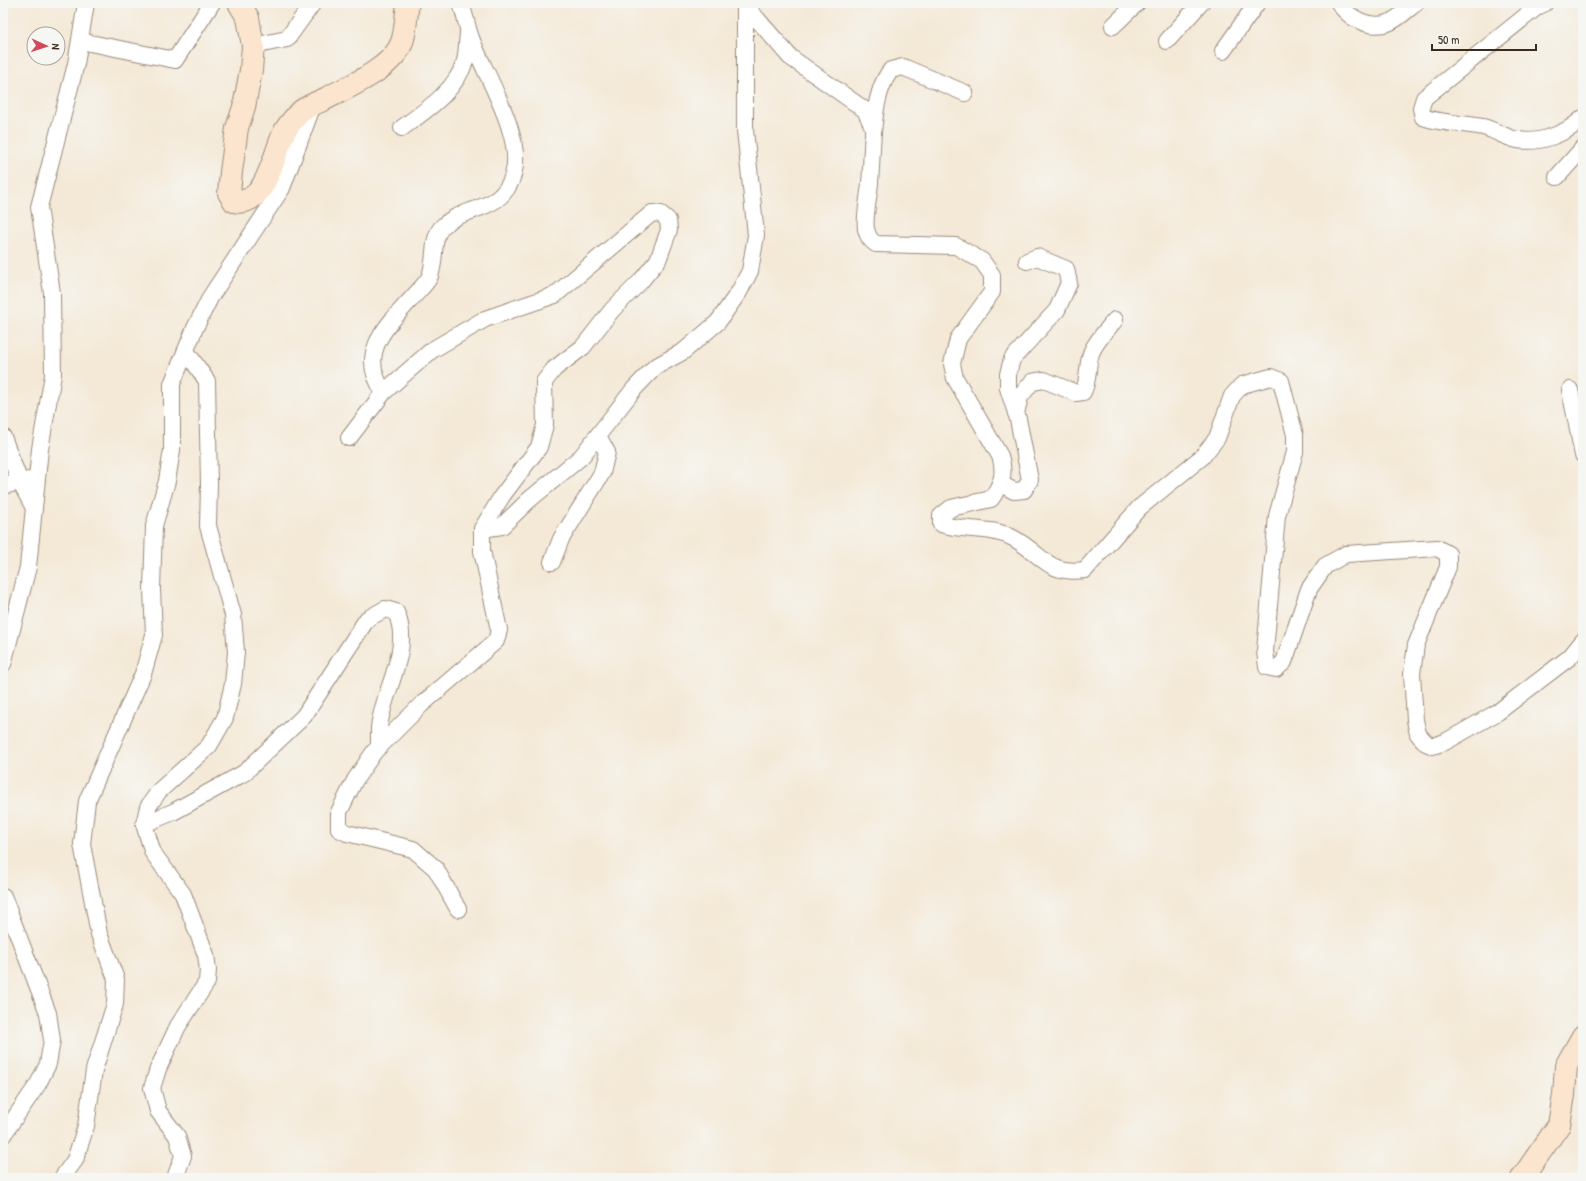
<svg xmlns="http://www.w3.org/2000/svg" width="1586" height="1181" viewBox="0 0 1586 1181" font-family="'Patrick Hand',sans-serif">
  <rect width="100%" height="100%" fill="#f6f6f2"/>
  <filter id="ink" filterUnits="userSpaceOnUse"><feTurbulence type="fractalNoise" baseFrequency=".025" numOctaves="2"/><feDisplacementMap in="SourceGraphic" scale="8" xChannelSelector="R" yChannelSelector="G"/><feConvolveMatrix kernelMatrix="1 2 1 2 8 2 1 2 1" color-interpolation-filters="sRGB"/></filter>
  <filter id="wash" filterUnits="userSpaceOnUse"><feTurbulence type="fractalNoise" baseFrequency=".012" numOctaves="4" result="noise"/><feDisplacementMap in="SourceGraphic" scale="16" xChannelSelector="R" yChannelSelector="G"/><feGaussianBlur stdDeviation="0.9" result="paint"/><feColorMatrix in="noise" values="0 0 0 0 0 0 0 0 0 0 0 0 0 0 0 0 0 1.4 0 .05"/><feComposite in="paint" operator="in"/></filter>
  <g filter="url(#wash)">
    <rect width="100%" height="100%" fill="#f4e9d7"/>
  </g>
  <g filter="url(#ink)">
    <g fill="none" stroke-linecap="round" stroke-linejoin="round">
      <g stroke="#988a7a" stroke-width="18">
        <g id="street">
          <path d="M 1339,3 C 1349,19 1370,29 1388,23 C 1397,20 1408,9 1416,3"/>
          <path d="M 1545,3 L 1537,7 L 1424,98 L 1421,108 L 1423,117 C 1442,124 1463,123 1483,127 C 1495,130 1506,138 1518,140 C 1541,144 1567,133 1583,118"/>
          <path d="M 745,5 L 790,57 L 865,110 L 873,127"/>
          <path d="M 1113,26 L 1137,3"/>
          <path d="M 80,41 L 175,60 L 212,3"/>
          <path d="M 1167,41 L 1201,3"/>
          <path d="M 253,46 L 287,39 L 313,3"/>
          <path d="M 1223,51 L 1257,3"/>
          <path d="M 965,93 L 903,67 L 891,70 C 870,96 873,151 870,183 C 869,196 864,218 866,229 C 868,237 870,240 876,244 L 956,246 L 982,261 L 992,275 L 992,292 L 958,339 L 952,364 L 955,378 L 1000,456 C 1006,474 1001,485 991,499 L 951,508 L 941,516 L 941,524 C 964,532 990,526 1013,538 C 1043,554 1046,575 1085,570 L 1139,508 L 1202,457 L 1217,438 L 1232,396 L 1242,385 L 1271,377 L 1281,381 L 1295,435 L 1295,452 L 1277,516 L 1265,651 L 1267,667 L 1276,669 L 1284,662 L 1309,589 L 1325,566 L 1346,554 L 1437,548 L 1448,554 L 1448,567 L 1416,645 L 1412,674 L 1415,720 L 1418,734 L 1426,743 L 1433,746 L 1445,742 L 1498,712 L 1570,657 L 1583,641"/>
          <path d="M 402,128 C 426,110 456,91 465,61 C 467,52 467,42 468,33"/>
          <path d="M 1557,177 L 1583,148"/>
          <path d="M 1570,390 L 1583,455"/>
          <path d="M 384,392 C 356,353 387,326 413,297 C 418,291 425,285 429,278 C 437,263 430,238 443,226 C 465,205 502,213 513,175 C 525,137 485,75 471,38 C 467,27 465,15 461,3"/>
          <path d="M 1016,413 L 1020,397 L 1032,382 L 1044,380 L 1076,393 L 1083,392 C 1090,379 1086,364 1092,351 C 1097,340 1107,330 1115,320"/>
          <path d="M 3,437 L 20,482 L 34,508"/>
          <path d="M 349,438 L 384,392 L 432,350 L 485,319 L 555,295 L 652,213 L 661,214 L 668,220 L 669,230 L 658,260 L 640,282 L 612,310 L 583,347 L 554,369 L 544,382 L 545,425 L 539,447 L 502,496 L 482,529 L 482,551 L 499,630 L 496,641 L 421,705 L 374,752 L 355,780 L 339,812 L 339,829 L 347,833 L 413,849 L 436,869 L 458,909"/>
          <path d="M 1001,484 L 1014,491 L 1024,490 L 1030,480 L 1018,419 L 1008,388 L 1008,374 L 1012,359 L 1057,310 L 1069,283 L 1066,269 L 1037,257 L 1027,261"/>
          <path d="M 3,486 L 29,480"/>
          <path d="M 482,529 L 502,526 L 529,500 L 581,457 L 634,389 L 655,367 L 684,351 L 718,322 L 739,292 L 750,271 L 756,235 L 745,130 L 745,3"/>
          <path d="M 552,562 L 561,539 L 602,473 L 607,452 L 598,436"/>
          <path d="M 3,664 L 28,567 L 40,449 L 53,375 L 52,293 L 39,207 L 76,64 L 86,3"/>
          <path d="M 144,824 L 173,812 L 244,773 L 304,716 L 367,619 L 385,609 L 396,612 C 413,650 383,689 379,728 C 379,734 379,740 379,746"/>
          <path d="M 3,896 L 48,1013 L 52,1040 L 48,1064 L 38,1084 L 3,1135"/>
          <path d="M 62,1178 L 75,1160 L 86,1126 L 94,1070 L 115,1004 L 116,979 L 99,934 L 82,844 L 87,801 L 143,674 L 154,635 L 152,589 L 154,526 L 167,481 L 172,450 L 172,384 L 195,328 L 211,296 L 282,188 L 313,105"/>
          <path d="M 175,1178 L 183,1156 L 177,1136 L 158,1111 L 152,1088 L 158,1069 L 178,1026 L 207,982 L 208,970 L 206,955 L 183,894 L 153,853 L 144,824 L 148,807 L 159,791 L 209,746 L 225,718 L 233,684 L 236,652 L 233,615 L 208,526 L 209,485 L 207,381 L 186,351"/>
        </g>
      </g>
      <g stroke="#988a7a" stroke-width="24">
        <g id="secondary">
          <path d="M 239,3 L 248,18 L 253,46 L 251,70 L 244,107 L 237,128 L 231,172 L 229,193 L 234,201 C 267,208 274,150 285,131 C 288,125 294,119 298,114 C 304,107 319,102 327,98 C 350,86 393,68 402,42 C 406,31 406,15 408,3"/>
          <path d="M 1522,1178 L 1559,1125 L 1564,1095 L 1566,1066 L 1583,1036"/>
        </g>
      </g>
      <use href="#street" stroke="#fff" stroke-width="16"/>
      <use href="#secondary" stroke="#fbe5cf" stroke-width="22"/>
    </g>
  </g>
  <rect width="1586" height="1181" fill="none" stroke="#f6f6f2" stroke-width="16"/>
  <g transform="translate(46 46) rotate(93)"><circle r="19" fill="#f6f6f2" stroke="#aba49d"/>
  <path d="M0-3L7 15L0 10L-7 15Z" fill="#d1495b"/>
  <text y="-6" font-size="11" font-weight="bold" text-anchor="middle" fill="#3b2a1e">N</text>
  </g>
  <path d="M1432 44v6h104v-6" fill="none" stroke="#3b2a1e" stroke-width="2"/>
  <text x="1438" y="44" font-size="12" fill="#3b2a1e" stroke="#f6f6f2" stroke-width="3" paint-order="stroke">50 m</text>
</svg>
